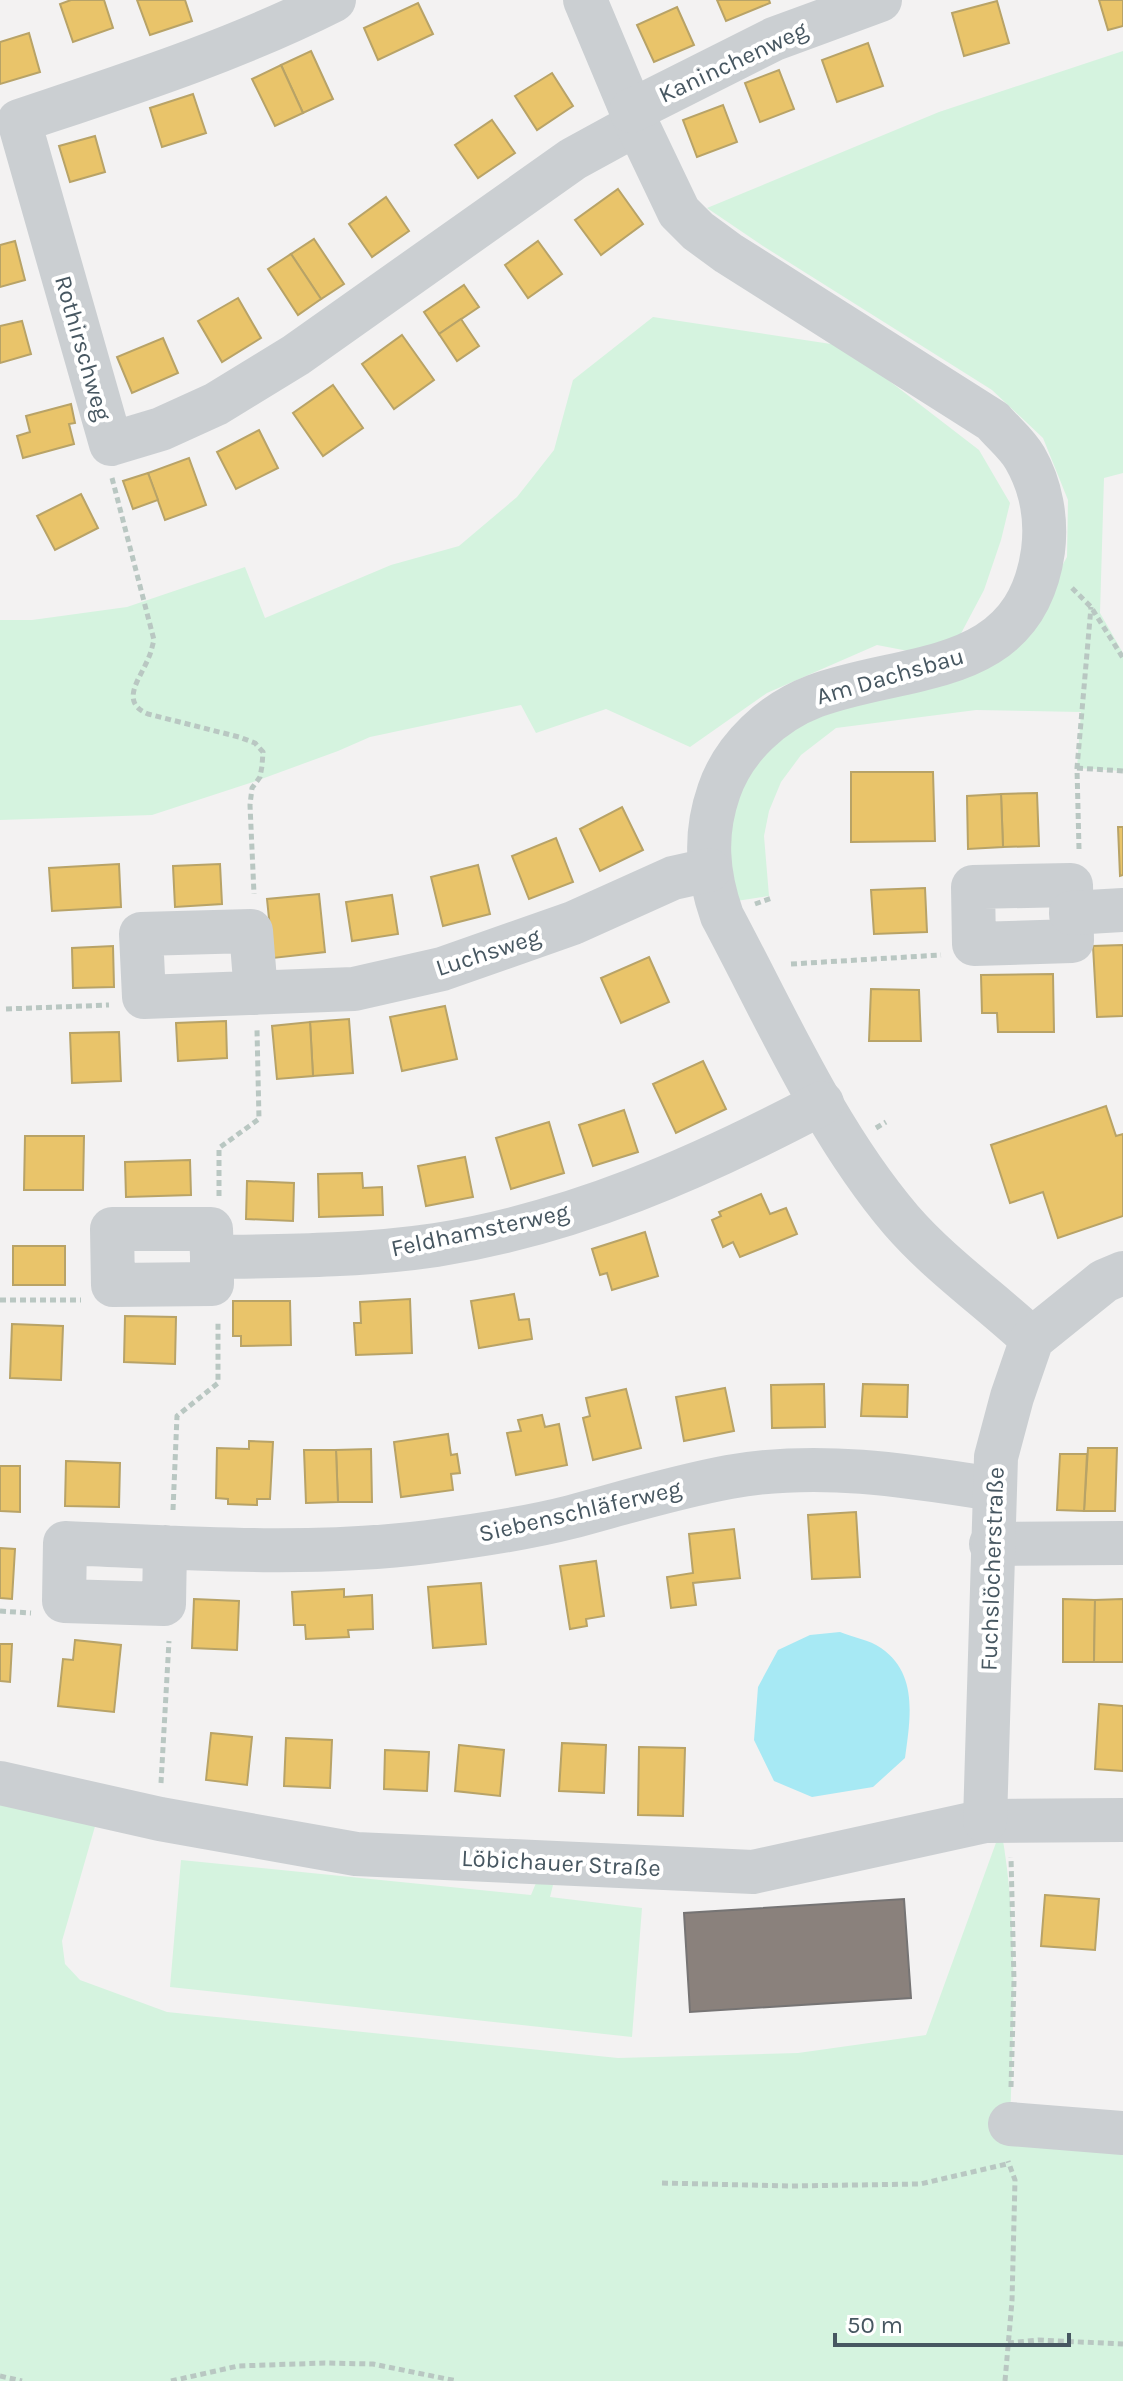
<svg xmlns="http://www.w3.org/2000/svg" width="1123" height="2381" viewBox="0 0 1123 2381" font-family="Karla,sans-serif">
  <rect width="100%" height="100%" fill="#f3f2f2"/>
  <g fill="#d5f3df">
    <path d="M 1123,51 L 1123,473 L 1104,478 L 1100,613 L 1123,653 L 1123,771 L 1077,768 L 1081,712 L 976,710 L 836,728 L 801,755 L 781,782 L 769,811 L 764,836 L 769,896 L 730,902 L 722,846 L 736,792 L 772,739 L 1045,596 L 1067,557 L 1068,500 L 1043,438 L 992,390 L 763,246 L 707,208 L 939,112 Z"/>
    <path d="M 653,317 L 844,346 L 979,450 L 1010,503 L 1001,540 L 984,590 L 957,641 L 929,655 L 877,645 L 767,693 L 690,747 L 606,709 L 536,733 L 521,705 L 370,737 L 338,751 L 253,782 L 152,815 L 0,820 L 0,620 L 32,620 L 127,607 L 245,567 L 265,618 L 391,565 L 459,546 L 517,497 L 554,450 L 573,380 Z"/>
    <path d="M 0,1794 L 98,1816 L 62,1941 L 65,1964 L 80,1980 L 167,2012 L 618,2058 L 798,2053 L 926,2035 L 1001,1829 C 1019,1927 1013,2025 1010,2124 L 1123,2133 L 1123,2381 L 0,2381 Z"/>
    <path d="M 181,1860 L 531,1895 L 536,1883 L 553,1885 L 550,1897 L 642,1908 L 632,2037 L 170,1987 Z"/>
  </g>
  <path fill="#a7e9f4" d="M 840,1632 C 852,1637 870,1640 881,1648 C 919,1674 910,1720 905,1758 L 873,1787 L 812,1797 L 774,1781 L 754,1740 L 758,1687 L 778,1650 L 810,1635 Z"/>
  <g fill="#e9c46a" stroke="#b8a367" stroke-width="2">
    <path d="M 71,0 L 104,0 L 113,28 L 73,42 L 60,4 Z"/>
    <path d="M 137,0 L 185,0 L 192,21 L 150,35 Z"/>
    <path d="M 717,0 L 769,0 L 770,3 L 726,21 Z"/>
    <path d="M 1099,0 L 1123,0 L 1123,26 L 1108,30 Z"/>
    <path d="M 997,1 L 1009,43 L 964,56 L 952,13 Z"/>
    <path d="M 418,3 L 433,34 L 378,60 L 364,28 Z"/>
    <path d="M 677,7 L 694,45 L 654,62 L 637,25 Z"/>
    <path d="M 29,33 L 40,72 L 0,84 L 0,42 Z"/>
    <path d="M 868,43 L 883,86 L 837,102 L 822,60 Z"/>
    <path d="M 311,51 L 333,99 L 303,113 L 281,65 Z"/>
    <path d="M 281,65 L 303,113 L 275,126 L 252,79 Z"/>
    <path d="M 779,70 L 794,109 L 760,122 L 745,83 Z"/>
    <path d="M 552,73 L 573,106 L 537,130 L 515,96 Z"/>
    <path d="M 193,94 L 206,133 L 162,147 L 150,108 Z"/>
    <path d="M 723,105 L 737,142 L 697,157 L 683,120 Z"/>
    <path d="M 492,120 L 515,153 L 478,178 L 455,145 Z"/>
    <path d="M 95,136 L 105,172 L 70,182 L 59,146 Z"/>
    <path d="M 618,189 L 643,224 L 601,255 L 575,220 Z"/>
    <path d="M 386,197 L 409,231 L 372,257 L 349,224 Z"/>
    <path d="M 314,239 L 344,284 L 321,299 L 291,254 Z"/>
    <path d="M 15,241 L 25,280 L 0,287 L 0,245 Z"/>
    <path d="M 538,241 L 562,274 L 528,298 L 505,265 Z"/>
    <path d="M 291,254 L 321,299 L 298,315 L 268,269 Z"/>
    <path d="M 464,285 L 479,307 L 439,334 L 424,312 Z"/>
    <path d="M 238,298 L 261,338 L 222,362 L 198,321 Z"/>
    <path d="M 461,319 L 479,346 L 457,361 L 439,334 Z"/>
    <path d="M 22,321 L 31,354 L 0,363 L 0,326 Z"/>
    <path d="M 402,335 L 434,380 L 394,409 L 362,364 Z"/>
    <path d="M 163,338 L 178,373 L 132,393 L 117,357 Z"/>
    <path d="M 333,385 L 363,428 L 323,456 L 293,413 Z"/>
    <path d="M 71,404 L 75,423 L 69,424 L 74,444 L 23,458 L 17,436 L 30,432 L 26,416 Z"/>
    <path d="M 259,430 L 278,468 L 236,489 L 217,452 Z"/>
    <path d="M 189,458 L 206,505 L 165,520 L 148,473 Z"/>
    <path d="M 148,473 L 158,500 L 133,509 L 123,481 Z"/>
    <path d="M 81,494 L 98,528 L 55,550 L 37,516 Z"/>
    <path d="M 851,772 L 933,772 L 935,841 L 851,842 Z"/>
    <path d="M 1037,793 L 1039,846 L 1003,847 L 1001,794 Z"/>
    <path d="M 1001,794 L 1003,847 L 968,849 L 967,796 Z"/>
    <path d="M 622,807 L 643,850 L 600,871 L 580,829 Z"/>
    <path d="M 1118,827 L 1123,827 L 1123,875 L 1120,876 Z"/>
    <path d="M 556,838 L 573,882 L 529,899 L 512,856 Z"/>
    <path d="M 119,864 L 121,907 L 52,911 L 49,868 Z"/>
    <path d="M 220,864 L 222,904 L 175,907 L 173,866 Z"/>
    <path d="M 478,865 L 490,914 L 443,926 L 431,877 Z"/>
    <path d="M 925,888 L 927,932 L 874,934 L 871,890 Z"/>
    <path d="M 319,894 L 325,952 L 273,958 L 267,899 Z"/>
    <path d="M 392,895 L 398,934 L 352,941 L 346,902 Z"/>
    <path d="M 1123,945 L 1123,1016 L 1097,1017 L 1093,946 Z"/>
    <path d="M 113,946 L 114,987 L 73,988 L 72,948 Z"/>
    <path d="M 649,957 L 669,1002 L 621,1023 L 601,978 Z"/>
    <path d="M 1053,974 L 1054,1032 L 998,1032 L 997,1013 L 982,1013 L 981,975 Z"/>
    <path d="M 871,989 L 919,990 L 921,1041 L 869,1041 Z"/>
    <path d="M 445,1006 L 457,1059 L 402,1071 L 390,1017 Z"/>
    <path d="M 349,1019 L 353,1073 L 313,1076 L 310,1022 Z"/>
    <path d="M 226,1021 L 227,1058 L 178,1061 L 176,1023 Z"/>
    <path d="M 310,1022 L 313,1076 L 277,1079 L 272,1026 Z"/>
    <path d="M 119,1032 L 121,1081 L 72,1083 L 70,1033 Z"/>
    <path d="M 703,1061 L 726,1109 L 676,1133 L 653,1084 Z"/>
    <path d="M 1106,1106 L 1116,1136 L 1123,1134 L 1123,1216 L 1058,1238 L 1043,1192 L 1010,1203 L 991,1145 Z"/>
    <path d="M 624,1110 L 638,1152 L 593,1166 L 579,1125 Z"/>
    <path d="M 549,1122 L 564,1173 L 511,1189 L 496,1138 Z"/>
    <path d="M 25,1136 L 84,1136 L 83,1190 L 24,1190 Z"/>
    <path d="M 465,1157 L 473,1197 L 426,1206 L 418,1166 Z"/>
    <path d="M 190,1160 L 191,1195 L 126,1197 L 125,1162 Z"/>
    <path d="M 362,1173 L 363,1188 L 382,1187 L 383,1215 L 319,1217 L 318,1174 Z"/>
    <path d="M 247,1181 L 294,1183 L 293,1221 L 246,1219 Z"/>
    <path d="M 761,1194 L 770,1214 L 786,1208 L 797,1234 L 740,1257 L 733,1242 L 723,1247 L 712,1220 L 721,1216 L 719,1212 Z"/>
    <path d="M 645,1232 L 658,1276 L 612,1290 L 607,1273 L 600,1275 L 592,1249 Z"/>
    <rect x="13" y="1246" width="52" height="39"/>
    <path d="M 514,1294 L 519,1320 L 529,1319 L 532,1339 L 479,1348 L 471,1301 Z"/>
    <path d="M 410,1299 L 412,1353 L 356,1355 L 354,1323 L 361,1323 L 360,1302 Z"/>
    <path d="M 233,1301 L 290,1301 L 291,1345 L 241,1346 L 241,1336 L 233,1336 Z"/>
    <path d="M 125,1316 L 176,1317 L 175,1364 L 124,1362 Z"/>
    <path d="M 12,1324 L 63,1326 L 61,1380 L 10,1378 Z"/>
    <path d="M 824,1384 L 825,1427 L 772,1428 L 771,1385 Z"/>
    <path d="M 863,1384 L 908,1385 L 907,1417 L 861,1416 Z"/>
    <path d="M 725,1388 L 734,1431 L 684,1441 L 676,1397 Z"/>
    <path d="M 626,1389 L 641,1448 L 593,1460 L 583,1418 L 590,1416 L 586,1398 Z"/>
    <path d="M 542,1415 L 545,1427 L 559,1424 L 567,1465 L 516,1475 L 507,1433 L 521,1431 L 518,1420 Z"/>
    <path d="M 448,1434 L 451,1455 L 457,1454 L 460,1473 L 451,1474 L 453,1490 L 401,1497 L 394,1442 Z"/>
    <path d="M 249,1441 L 273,1442 L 270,1499 L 257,1499 L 257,1505 L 228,1504 L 228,1499 L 216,1498 L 217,1448 L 249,1449 Z"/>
    <path d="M 1088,1448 L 1117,1448 L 1115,1511 L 1084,1511 Z"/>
    <path d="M 371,1449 L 372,1502 L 338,1502 L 336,1450 Z"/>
    <path d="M 304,1450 L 336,1450 L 338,1502 L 306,1503 Z"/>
    <path d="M 1060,1454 L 1087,1454 L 1084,1511 L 1057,1510 Z"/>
    <path d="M 66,1461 L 120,1463 L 119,1507 L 65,1506 Z"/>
    <path d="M 0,1466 L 20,1466 L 20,1512 L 0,1511 Z"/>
    <path d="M 856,1512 L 860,1577 L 812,1579 L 808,1515 Z"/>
    <path d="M 734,1529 L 740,1578 L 693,1583 L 696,1605 L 671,1608 L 667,1577 L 693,1573 L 689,1534 Z"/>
    <path d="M 0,1548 L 15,1549 L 12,1599 L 0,1598 Z"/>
    <path d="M 596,1561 L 604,1616 L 586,1619 L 587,1626 L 570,1629 L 560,1566 Z"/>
    <path d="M 481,1583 L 486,1644 L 433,1648 L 428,1587 Z"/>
    <path d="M 344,1589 L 344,1597 L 372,1595 L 373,1629 L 348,1630 L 349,1637 L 306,1639 L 305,1625 L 294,1625 L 292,1592 Z"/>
    <path d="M 194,1599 L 239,1601 L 237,1650 L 192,1648 Z"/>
    <path d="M 1063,1599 L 1095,1600 L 1094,1662 L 1063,1662 Z"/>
    <path d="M 1123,1599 L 1123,1662 L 1094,1662 L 1095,1600 Z"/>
    <path d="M 75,1640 L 121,1645 L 114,1712 L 58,1706 L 63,1659 L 73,1660 Z"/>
    <path d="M 0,1644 L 12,1644 L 10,1682 L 0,1681 Z"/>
    <path d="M 1099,1704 L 1123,1706 L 1123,1771 L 1095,1769 Z"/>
    <path d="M 211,1733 L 252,1737 L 247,1785 L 206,1780 Z"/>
    <path d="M 286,1738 L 332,1740 L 330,1788 L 284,1786 Z"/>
    <path d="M 562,1743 L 606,1745 L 604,1793 L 559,1791 Z"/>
    <path d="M 459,1745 L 504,1750 L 500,1796 L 455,1791 Z"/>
    <path d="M 639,1747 L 685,1748 L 683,1816 L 638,1815 Z"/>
    <path d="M 385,1750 L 429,1752 L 427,1791 L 384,1789 Z"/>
    <path d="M 1045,1895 L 1099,1899 L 1095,1950 L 1041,1946 Z"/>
  </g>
  <path fill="#8a817c" stroke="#767474" stroke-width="2" d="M 904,1899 L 911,1998 L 690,2012 L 684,1913 Z"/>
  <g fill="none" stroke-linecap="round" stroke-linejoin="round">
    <g stroke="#b9c7c2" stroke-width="5" stroke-dasharray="6 4" stroke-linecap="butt">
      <path d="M 112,478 L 154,640 C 152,647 151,653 148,659 C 140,679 119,702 148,714 L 239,737 L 255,743 L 263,752 L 262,766 L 260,777 L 252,788 L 250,805 L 254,894"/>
      <path d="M 1072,588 L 1091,607 L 1123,658"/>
      <path d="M 1077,768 L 1123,771"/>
      <path d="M 1079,849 L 1077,768 L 1091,607"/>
      <path d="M 755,904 L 772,898"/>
      <path d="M 791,964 L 941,955"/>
      <path d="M 6,1009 L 109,1005"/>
      <path d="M 876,1128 L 886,1122"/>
      <path d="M 219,1196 L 219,1148 L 259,1119 L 257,1030"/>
      <path d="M 0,1300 L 81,1300"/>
      <path d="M 173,1510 L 177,1416 L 218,1383 L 218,1320"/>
      <path d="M 0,1611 L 31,1613"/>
      <path d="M 161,1783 L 169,1641"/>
      <path d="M 1011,2087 L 1014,1981 L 1011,1857"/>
      <path d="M 662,2183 L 790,2186 L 920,2184 L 1007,2164"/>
      <path d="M 1008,2343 L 1038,2340 L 1123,2344"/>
      <path d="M 0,2376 L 22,2381"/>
      <path d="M 171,2381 L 238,2366 L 325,2363 L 373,2364 L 457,2381"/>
      <path d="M 1005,2381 L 1012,2301 L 1015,2180 L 1008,2161"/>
    </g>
    <g stroke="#cbcfd2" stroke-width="44">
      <path d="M 334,0 C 233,51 126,85 19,121 L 111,444 L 161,429 L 216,404 L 296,355 L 573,159 L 637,124"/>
      <path d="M 585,0 L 637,124 L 679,212 L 698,231 L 728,253 L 993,421 C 1003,433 1017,444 1025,458 C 1041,486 1047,519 1043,551 C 1025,679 906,662 815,696 C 773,712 734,747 719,791 C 704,834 707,873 722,916 C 776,1017 826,1132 901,1220 C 939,1264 989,1299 1032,1339"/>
      <path d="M 631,111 L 774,39 L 880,0"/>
      <path d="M 1071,885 L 1072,941 L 974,944 L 973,887 Z"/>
      <path d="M 1071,913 L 1123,910"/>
      <path d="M 256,993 L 251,931 L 141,934 L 144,997 L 354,989 L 442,969 L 573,923 L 673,878 L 709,870"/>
      <path d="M 212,1257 L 211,1229 L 112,1229 L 113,1285 L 212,1284 L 212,1257 C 287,1256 362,1256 436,1245 C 574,1223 699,1168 822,1103"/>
      <path d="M 991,1544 L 1123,1543"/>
      <path d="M 165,1547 L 164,1604 L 64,1601 L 65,1543 C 186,1548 308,1557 428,1542 C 475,1536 524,1529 571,1517 C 623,1503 675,1487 729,1477 C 817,1461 906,1475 993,1489"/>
      <path d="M 0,1783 L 160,1819 L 356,1854 L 753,1872 L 985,1821 L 1123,1820"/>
      <path d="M 985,1821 L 996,1457 L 1012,1397 L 1032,1339 L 1104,1281 L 1123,1273"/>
      <path d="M 1010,2124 L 1123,2133"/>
    </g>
  </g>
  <g text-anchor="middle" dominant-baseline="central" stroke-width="8" stroke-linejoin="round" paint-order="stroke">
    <g font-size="24" fill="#475761" stroke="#fff">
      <text transform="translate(733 62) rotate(-25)">Kaninchenweg</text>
      <text transform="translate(83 348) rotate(74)">Rothirschweg</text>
      <text transform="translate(890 676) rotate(-16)">Am Dachsbau</text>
      <text transform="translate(488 952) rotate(-18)">Luchsweg</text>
      <text transform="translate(480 1230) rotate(-12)">Feldhamsterweg</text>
      <text transform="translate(580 1511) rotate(-13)">Siebenschläferweg</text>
      <text transform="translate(992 1569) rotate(-88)">Fuchslöcherstraße</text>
      <text transform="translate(561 1863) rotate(3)">Löbichauer Straße</text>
    </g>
  </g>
  <path d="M835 2333v12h234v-12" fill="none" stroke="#475761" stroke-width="4"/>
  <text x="847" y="2333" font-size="24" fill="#475761" stroke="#ffffff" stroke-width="6" paint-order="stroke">50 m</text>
</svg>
